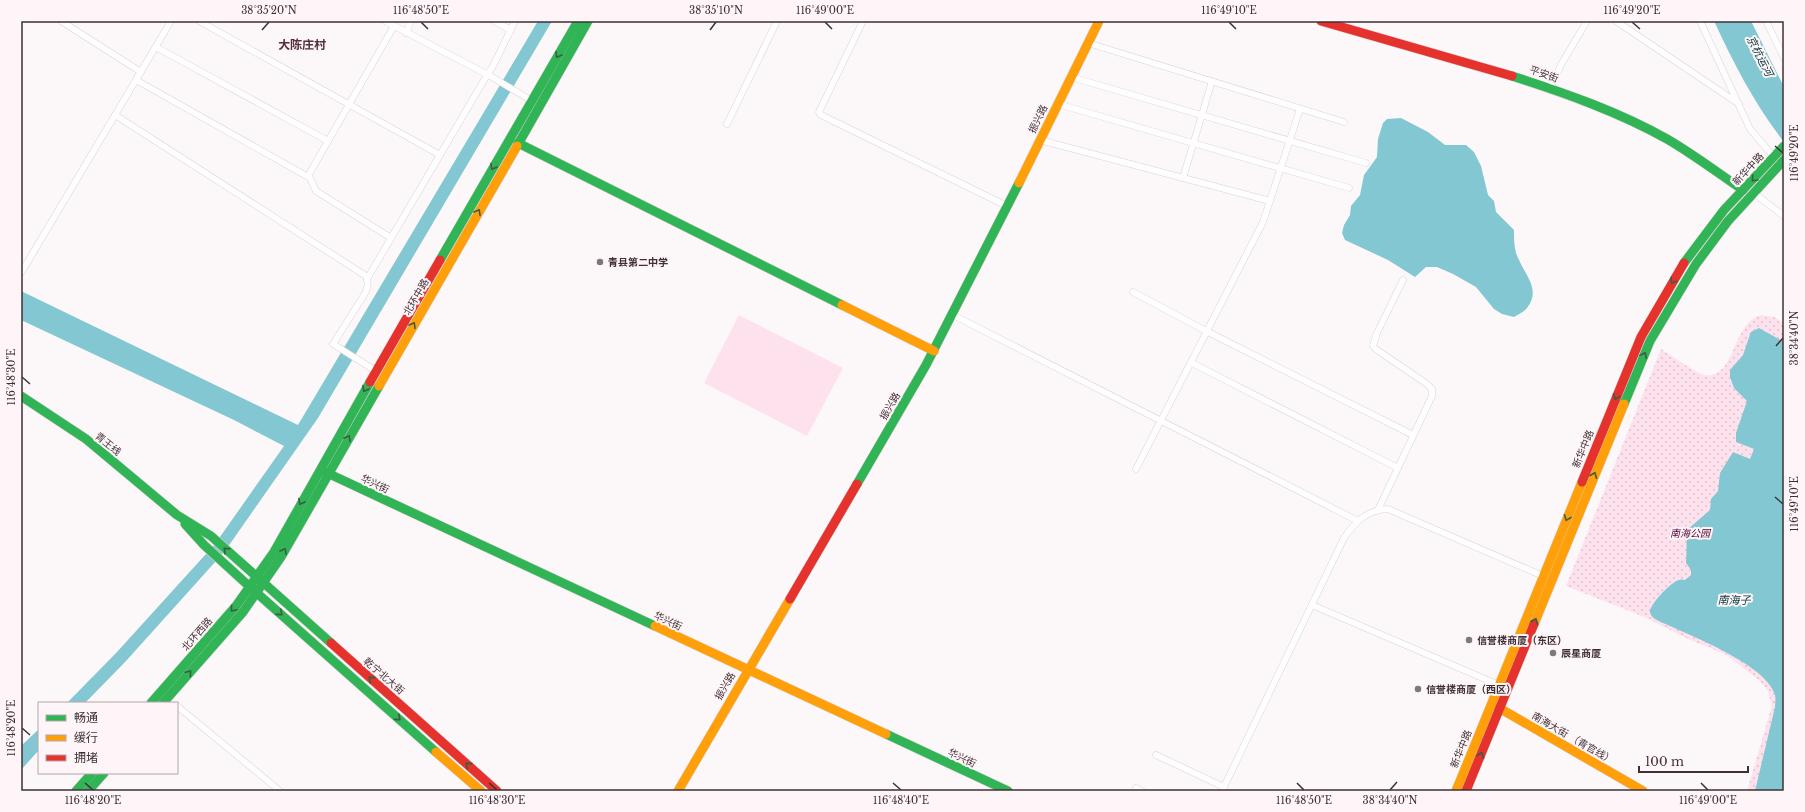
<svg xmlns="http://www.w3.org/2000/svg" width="1805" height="812" viewBox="0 0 1805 812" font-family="'Libre Baskerville','Noto Sans SC',serif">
  <defs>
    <pattern id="grass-dots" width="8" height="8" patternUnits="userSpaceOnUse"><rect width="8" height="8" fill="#fde2ed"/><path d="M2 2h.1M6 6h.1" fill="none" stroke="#dac2cc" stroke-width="1.8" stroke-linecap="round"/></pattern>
  </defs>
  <rect width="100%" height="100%" fill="#fcf7f9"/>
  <path fill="url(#grass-dots)" d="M 1762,315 L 1774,317 L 1784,323 L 1784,791 L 1747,791 L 1772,706 L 1768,691 L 1759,680 L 1727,655 L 1688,639 L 1647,618 L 1566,586 L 1661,349 C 1669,354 1697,373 1703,375 C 1737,381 1731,321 1762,315 Z"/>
  <path fill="#fde2ed" d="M 739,315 L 843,368 L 807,436 L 704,383 Z"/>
  <g fill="#83c7d2">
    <path d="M 538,21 L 552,21 L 318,418 L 225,551 L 126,661 L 85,703 L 67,703 L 117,652 L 215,544 L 284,446 L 234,420 L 21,320 L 21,291 L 298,425 Z"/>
    <path d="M 1714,21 L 1751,21 L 1784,87 L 1784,142 C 1755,105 1734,64 1714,21 Z"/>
    <path d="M 1401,118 L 1428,132 L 1445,145 L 1466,145 L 1474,152 L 1481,166 L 1488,195 L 1494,201 L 1496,212 L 1514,230 C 1514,240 1514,251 1519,260 C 1526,276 1541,290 1527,308 C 1524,312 1518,314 1514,317 L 1502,314 L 1494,309 L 1476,287 L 1453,274 L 1437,267 L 1426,267 L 1415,277 L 1388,260 L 1345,240 L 1342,233 L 1344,225 L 1350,215 L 1351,206 L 1360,195 L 1364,175 L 1377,157 L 1378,139 L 1383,123 L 1387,119 Z"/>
    <path d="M 1759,328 L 1784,342 L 1784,791 L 1755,791 L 1775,707 C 1775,704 1776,699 1775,695 C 1766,664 1689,635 1661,622 C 1657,620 1651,618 1650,612 C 1649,605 1672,581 1679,580 C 1681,579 1683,580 1685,580 L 1691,575 L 1691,570 L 1686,563 L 1687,533 L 1688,529 L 1710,510 L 1711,499 L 1718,491 L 1720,473 L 1733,452 L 1750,459 L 1754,449 L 1736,442 L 1736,433 L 1747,401 L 1734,388 L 1730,377 L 1730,370 L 1743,355 L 1751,332 Z"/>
    <path d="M 39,729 L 39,750 L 21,770 L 21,746 Z"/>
  </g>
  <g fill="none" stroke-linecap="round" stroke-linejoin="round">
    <g stroke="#dcd3d7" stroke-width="7">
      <g id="street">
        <path d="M 61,21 L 141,72"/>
        <path d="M 199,21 L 440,155"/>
        <path d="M 385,21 L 492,77 L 532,101"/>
        <path d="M 494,21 L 511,30"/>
        <path d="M 863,21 L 819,112 L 821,115 L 1007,206"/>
        <path d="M 1616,21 L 1739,104"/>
        <path d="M 1700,21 L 1750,129 L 1774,157"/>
        <path d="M 1766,21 L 1784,58"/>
        <path d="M 406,33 L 411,21"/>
        <path d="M 1088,43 L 1344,122"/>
        <path d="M 156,47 L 328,141"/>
        <path d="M 1071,77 L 1366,163"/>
        <path d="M 136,80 L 310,178 L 316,191 L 391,238"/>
        <path d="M 1550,88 L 1562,63 L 1587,21"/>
        <path d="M 1058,104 L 1349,188"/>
        <path d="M 115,115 L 366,276 C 369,283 368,288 364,295 L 333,344 L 376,371"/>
        <path d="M 727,124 L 777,21"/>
        <path d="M 1040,140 L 1270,201"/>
        <path d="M 308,176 L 394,26"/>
        <path d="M 1183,178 L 1212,81"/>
        <path d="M 1754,193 L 1784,216"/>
        <path d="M 21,273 L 171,21"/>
        <path d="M 367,279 L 487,75 L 493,66 L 515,21"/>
        <path d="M 1133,292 L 1208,332 L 1413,435"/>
        <path d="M 953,315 L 1358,521"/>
        <path d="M 1192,363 L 1398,468"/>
        <path d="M 1136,469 L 1263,222 L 1300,109"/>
        <path d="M 1378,510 L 1432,396 L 1432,389 L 1427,384 L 1377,350 L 1373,346 L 1377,333 L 1403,280"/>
        <path d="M 1312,605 L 1499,685"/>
        <path d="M 177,706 L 280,791"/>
        <path d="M 1156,755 L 1224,787"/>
        <path d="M 1136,788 L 1142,791"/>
        <path d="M 1222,791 L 1344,538 C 1356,521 1367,510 1388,509 L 1543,576"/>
      </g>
    </g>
    <g stroke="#dcd3d7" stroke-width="10">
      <g id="fast">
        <path d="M 1512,76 C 1565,93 1619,112 1667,139 C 1693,154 1718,173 1743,190"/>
        <path d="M 518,143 L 842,305"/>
        <path d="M 517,146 L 588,21"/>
        <path d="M 440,260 L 578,21"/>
        <path d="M 1684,263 L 1724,210 L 1784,146"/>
        <path d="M 21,396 L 86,439 L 177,515 L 211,536 L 331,643"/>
        <path d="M 1624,404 L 1650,341 L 1696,264 L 1728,221 L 1784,160"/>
        <path d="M 323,471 L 655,626"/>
        <path d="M 857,484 L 926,365 L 1019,183"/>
        <path d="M 185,524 L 204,545 L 250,587 L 436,752"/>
        <path d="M 151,703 L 236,606 L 274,552 L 370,382"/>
        <path d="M 163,703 L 243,612 L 281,557 L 379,386"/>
        <path d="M 886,734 L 1008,791"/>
        <path d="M 76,791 L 92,773"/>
        <path d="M 88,791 L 104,773"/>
      </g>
    </g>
    <g stroke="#dcd3d7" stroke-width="10">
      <g id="slow">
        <path d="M 1019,183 L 1099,21"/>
        <path d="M 842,305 L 934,351"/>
        <path d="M 379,386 L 517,146"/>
        <path d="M 1534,624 L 1624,404"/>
        <path d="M 655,626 L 886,734"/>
        <path d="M 1494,705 L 1643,791"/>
        <path d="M 436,752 L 481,791"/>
        <path d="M 678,791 L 790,599"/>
        <path d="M 1456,791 L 1582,482"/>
      </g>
    </g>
    <g stroke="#dcd3d7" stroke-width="10">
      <g id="jam">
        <path d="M 1321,21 L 1512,76"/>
        <path d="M 370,382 L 440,260"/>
        <path d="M 1582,482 L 1641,337 L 1684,263"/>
        <path d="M 790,599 L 857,484"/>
        <path d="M 331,643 L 497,791"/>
        <path d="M 1466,791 L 1534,624"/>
      </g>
    </g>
    <use href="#street" stroke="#fffefe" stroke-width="6"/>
    <use href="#fast" stroke="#30b455" stroke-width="9"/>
    <use href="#slow" stroke="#ff9f0a" stroke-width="9"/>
    <use href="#jam" stroke="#e5322d" stroke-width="9"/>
  </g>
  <defs><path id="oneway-chevron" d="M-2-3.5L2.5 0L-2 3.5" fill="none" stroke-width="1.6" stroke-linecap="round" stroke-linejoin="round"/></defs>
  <g stroke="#3a5e41">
    <use href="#oneway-chevron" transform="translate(558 55) rotate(120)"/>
    <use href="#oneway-chevron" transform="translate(493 167) rotate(120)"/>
    <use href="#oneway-chevron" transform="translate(1754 179) rotate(133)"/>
    <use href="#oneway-chevron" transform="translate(478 212) rotate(-60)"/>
    <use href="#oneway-chevron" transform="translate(1673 281) rotate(123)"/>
    <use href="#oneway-chevron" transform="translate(413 325) rotate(-60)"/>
    <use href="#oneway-chevron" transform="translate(1644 355) rotate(-66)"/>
    <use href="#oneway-chevron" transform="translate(365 389) rotate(120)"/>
    <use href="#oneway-chevron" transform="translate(1616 397) rotate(112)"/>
    <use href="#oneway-chevron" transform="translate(348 438) rotate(-61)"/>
    <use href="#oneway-chevron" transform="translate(1594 475) rotate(-68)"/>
    <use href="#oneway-chevron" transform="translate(301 502) rotate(119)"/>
    <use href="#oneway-chevron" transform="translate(1567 518) rotate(112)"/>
    <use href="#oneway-chevron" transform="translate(226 550) rotate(-138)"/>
    <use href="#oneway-chevron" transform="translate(284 551) rotate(-61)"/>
    <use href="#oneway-chevron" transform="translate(233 609) rotate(130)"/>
    <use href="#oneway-chevron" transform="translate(280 613) rotate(41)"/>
    <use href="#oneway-chevron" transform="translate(1535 621) rotate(-68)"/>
    <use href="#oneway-chevron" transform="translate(189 673) rotate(-49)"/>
    <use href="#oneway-chevron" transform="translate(371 679) rotate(-139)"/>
    <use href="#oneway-chevron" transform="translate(398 718) rotate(41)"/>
    <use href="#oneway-chevron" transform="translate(1481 755) rotate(-68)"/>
    <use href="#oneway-chevron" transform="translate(468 765) rotate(-139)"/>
  </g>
  <path fill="none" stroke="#3f3036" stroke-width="1.5" d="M 421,22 L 428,29M 825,22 L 832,29M 1229,22 L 1236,29M 1632,22 L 1640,29M 262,30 L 269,22M 710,30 L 716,22M 1775,146 L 1783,153M 1776,346 L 1783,338M 22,377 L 30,384M 1775,497 L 1783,504M 22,728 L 30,735M 85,783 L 93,790M 489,783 L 497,790M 893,783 L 901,790M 1297,783 L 1304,790M 1701,783 L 1708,790M 1390,790 L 1397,782"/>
  <g fill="#81767a" stroke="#fef5f8" stroke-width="1.5">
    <circle cx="600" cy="262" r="4"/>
    <circle cx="1469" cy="640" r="4"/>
    <circle cx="1553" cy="653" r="4"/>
    <circle cx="1418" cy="689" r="4"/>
  </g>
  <g text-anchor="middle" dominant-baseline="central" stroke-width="4" stroke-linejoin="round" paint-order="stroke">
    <g font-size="10" fill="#3f3036" stroke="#fef5f8">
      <text transform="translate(1544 74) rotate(19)">平安街</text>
      <text transform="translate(1038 119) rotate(-64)">振兴路</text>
      <text transform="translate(1748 169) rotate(-47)">新华中路</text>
      <text transform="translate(416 297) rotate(-60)">北环中路</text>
      <text transform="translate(890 406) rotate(-60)">振兴路</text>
      <text transform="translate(108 444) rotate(39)">青王线</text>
      <text transform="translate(1583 449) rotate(-68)">新华中路</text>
      <text transform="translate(375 484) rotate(25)">华兴街</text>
      <text transform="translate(668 621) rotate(25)">华兴街</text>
      <text transform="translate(197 634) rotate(-49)">北环西路</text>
      <text transform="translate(384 676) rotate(41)">乾宁北大街</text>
      <text transform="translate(725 686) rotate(-60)">振兴路</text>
      <text transform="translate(1573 738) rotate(30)">南海大街 （青官线）</text>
      <text transform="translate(1461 749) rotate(-68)">新华中路</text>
      <text transform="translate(962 758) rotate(25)">华兴街</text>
    </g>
    <g font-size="10" font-weight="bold" fill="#3f3036" stroke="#fef5f8" text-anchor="start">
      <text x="608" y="262">青县第二中学</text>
      <text x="1477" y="640">信誉楼商厦（东区）</text>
      <text x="1561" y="653">辰星商厦</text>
      <text x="1426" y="689">信誉楼商厦（西区）</text>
    </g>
    <g font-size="10" font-style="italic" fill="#540032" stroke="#fef5f8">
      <text x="1690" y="533">南海公园</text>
    </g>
    <g font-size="11" font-style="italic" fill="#05363c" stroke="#fef5f8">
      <text transform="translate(1760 56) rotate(63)">京杭运河</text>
      <text x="1734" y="600">南海子</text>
    </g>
    <g font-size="12" font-weight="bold" fill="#51313f" stroke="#fef5f8">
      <text x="302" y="44">大陈庄村</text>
    </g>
  </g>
  <rect width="1805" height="812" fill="none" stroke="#fef5f8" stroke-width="44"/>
  <rect x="38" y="702" width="140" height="72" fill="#fef5f8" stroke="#b2a6aa"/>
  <rect x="46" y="715" width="20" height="6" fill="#30b455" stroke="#b2a6aa"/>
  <text x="74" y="722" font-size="12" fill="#3f3036">畅通</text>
  <rect x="46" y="735" width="20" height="6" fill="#ff9f0a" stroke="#b2a6aa"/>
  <text x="74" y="742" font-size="12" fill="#3f3036">缓行</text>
  <rect x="46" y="755" width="20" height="6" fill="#e5322d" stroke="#b2a6aa"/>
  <text x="74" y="762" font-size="12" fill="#3f3036">拥堵</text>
  <path d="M1639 766v6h109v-6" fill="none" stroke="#3f3036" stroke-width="2"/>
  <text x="1645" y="766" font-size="12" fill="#3f3036" stroke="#fef5f8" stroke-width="3" paint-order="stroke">100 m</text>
  <rect x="22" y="22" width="1761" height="768" fill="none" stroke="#3f3036" stroke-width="1.5"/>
  <g font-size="10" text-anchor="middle" fill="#3f3036">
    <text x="269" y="14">38°35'20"N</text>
    <text x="421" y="14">116°48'50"E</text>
    <text x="716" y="14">38°35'10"N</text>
    <text x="825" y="14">116°49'00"E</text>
    <text x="1229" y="14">116°49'10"E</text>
    <text x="1632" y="14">116°49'20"E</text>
    <text transform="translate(1794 153) rotate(-90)" y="4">116°49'20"E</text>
    <text transform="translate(1794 338) rotate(-90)" y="4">38°34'40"N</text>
    <text transform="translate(11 377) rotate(-90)" y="4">116°48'30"E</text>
    <text transform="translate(1794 504) rotate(-90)" y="4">116°49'10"E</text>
    <text transform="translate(11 728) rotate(-90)" y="4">116°48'20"E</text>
    <text x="93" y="804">116°48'20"E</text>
    <text x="497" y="804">116°48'30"E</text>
    <text x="901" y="804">116°48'40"E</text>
    <text x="1304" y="804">116°48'50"E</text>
    <text x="1390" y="804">38°34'40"N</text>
    <text x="1708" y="804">116°49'00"E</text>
  </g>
</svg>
